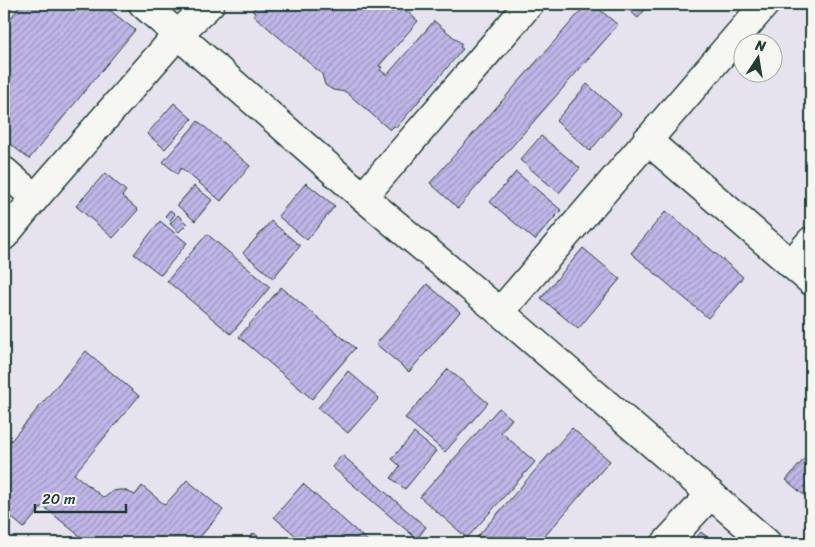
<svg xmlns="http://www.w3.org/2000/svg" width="815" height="547" viewBox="0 0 815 547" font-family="Sriracha,sans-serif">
  <defs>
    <pattern id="building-hatch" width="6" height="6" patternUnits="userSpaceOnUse" patternTransform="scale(1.25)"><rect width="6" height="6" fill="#c0b6e8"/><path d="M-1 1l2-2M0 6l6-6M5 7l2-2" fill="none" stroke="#9b95bd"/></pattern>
  </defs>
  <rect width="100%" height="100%" fill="#e6e3ef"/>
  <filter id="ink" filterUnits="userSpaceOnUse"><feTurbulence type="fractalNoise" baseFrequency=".02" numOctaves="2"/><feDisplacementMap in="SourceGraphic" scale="10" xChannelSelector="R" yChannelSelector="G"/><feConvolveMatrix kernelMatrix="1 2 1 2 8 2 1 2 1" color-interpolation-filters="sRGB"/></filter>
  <g filter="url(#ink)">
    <g fill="url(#building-hatch)" stroke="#1f3d34">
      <path d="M 4,4 L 15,4 L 4,17 Z"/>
      <path d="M 22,4 L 102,4 L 135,30 L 29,159 L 4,139 L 4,26 Z"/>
      <path d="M 259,4 L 338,4 L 342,8 L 345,4 L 398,4 L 418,21 L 379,66 L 382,67 L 380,70 L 387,75 L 434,21 L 462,44 L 460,47 L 463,49 L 396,128 L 394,126 L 390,130 L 346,92 L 333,90 L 325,85 L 322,74 L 253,15 L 255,13 L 252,11 Z"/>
      <path d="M 587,4 L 593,4 L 618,25 L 458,208 L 430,183 Z"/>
      <path d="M 622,4 L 650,4 L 638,18 Z"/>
      <path d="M 587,84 L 621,114 L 590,151 L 556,121 Z"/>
      <path d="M 174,103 L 192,119 L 165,149 L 147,134 Z"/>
      <path d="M 198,121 L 250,166 L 221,201 L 181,168 L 177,174 L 163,162 Z"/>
      <path d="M 541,136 L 580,168 L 559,193 L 520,160 Z"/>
      <path d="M 516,172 L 561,210 L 535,240 L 490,202 Z"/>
      <path d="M 105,173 L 126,191 L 122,196 L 138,210 L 113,238 L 76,206 Z"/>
      <path d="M 306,183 L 335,206 L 307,240 L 278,216 Z"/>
      <path d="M 194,186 L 212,200 L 195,221 L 177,205 Z"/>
      <path d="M 170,210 L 175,214 L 170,221 L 165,216 Z"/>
      <path d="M 666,211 L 743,277 L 708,318 L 631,253 Z"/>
      <path d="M 178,215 L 187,224 L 179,232 L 170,224 Z"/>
      <path d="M 160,221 L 187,243 L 161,275 L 134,254 Z"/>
      <path d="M 271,221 L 300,246 L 273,278 L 243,253 Z"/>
      <path d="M 207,234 L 270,287 L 231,334 L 167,281 Z"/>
      <path d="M 583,248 L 620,279 L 578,329 L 541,298 Z"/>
      <path d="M 427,284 L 460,312 L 409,372 L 376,344 Z"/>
      <path d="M 281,287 L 355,348 L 312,399 L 239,337 Z"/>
      <path d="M 86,351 L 139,396 L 74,474 L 104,498 L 113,491 L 119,490 L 124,490 L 135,495 L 142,486 L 165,505 L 187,480 L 223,510 L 195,543 L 88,543 L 43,506 L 24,528 L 4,511 L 4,449 Z"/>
      <path d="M 448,369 L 488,403 L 445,452 L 405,418 Z"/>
      <path d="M 348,371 L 379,398 L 348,433 L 318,408 Z"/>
      <path d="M 499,408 L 512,419 L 501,432 L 535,462 L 467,538 L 420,497 Z"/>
      <path d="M 572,428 L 610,461 L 539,543 L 472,543 Z"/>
      <path d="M 414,433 L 436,451 L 405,489 L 391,478 L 400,466 L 392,459 Z"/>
      <path d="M 811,451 L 811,501 L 786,480 Z"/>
      <path d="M 342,455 L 426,527 L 417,539 L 332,467 Z"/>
      <path d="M 303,484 L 370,543 L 304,543 L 274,517 Z"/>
      <path d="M 701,532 L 715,543 L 692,543 Z"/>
      <path d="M 254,533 L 266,543 L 245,543 Z"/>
      <path d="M 545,536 L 553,543 L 539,543 Z"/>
    </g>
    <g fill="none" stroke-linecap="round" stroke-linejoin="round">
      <g stroke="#1f3d34" stroke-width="31">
        <g id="street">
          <path d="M 143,4 L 363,197 L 500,312 L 767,543"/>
          <path d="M 647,140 L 811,281"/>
          <path d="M 4,171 L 35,198"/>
          <path d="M 363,197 L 529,4"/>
          <path d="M 791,264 L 811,241"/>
          <path d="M 500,312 L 765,4"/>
          <path d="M 666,543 L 711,494"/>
        </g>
      </g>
      <g stroke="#1f3d34" stroke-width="31">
        <path id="secondary" d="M 4,236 L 35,198 L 178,34 L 210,4"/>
      </g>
      <use href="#street" stroke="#f6f6f2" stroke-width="28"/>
      <use href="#secondary" stroke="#f6f6f2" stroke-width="28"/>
    </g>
  </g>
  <rect width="815" height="547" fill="none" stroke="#f6f6f2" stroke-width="20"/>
  <rect x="10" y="10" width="795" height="527" fill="none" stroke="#1f3d34" stroke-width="2" filter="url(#ink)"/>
  <g transform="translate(758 58) rotate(12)"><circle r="24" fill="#f6f6f2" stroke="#a0aca6"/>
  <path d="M0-4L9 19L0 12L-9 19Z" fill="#1f3d34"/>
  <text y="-8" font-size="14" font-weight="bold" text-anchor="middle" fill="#1f3d34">N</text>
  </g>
  <path d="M35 504v8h91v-8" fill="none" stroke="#1f3d34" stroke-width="2.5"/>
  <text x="42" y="504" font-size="15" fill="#1f3d34" stroke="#f6f6f2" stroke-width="4" paint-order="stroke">20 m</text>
</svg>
